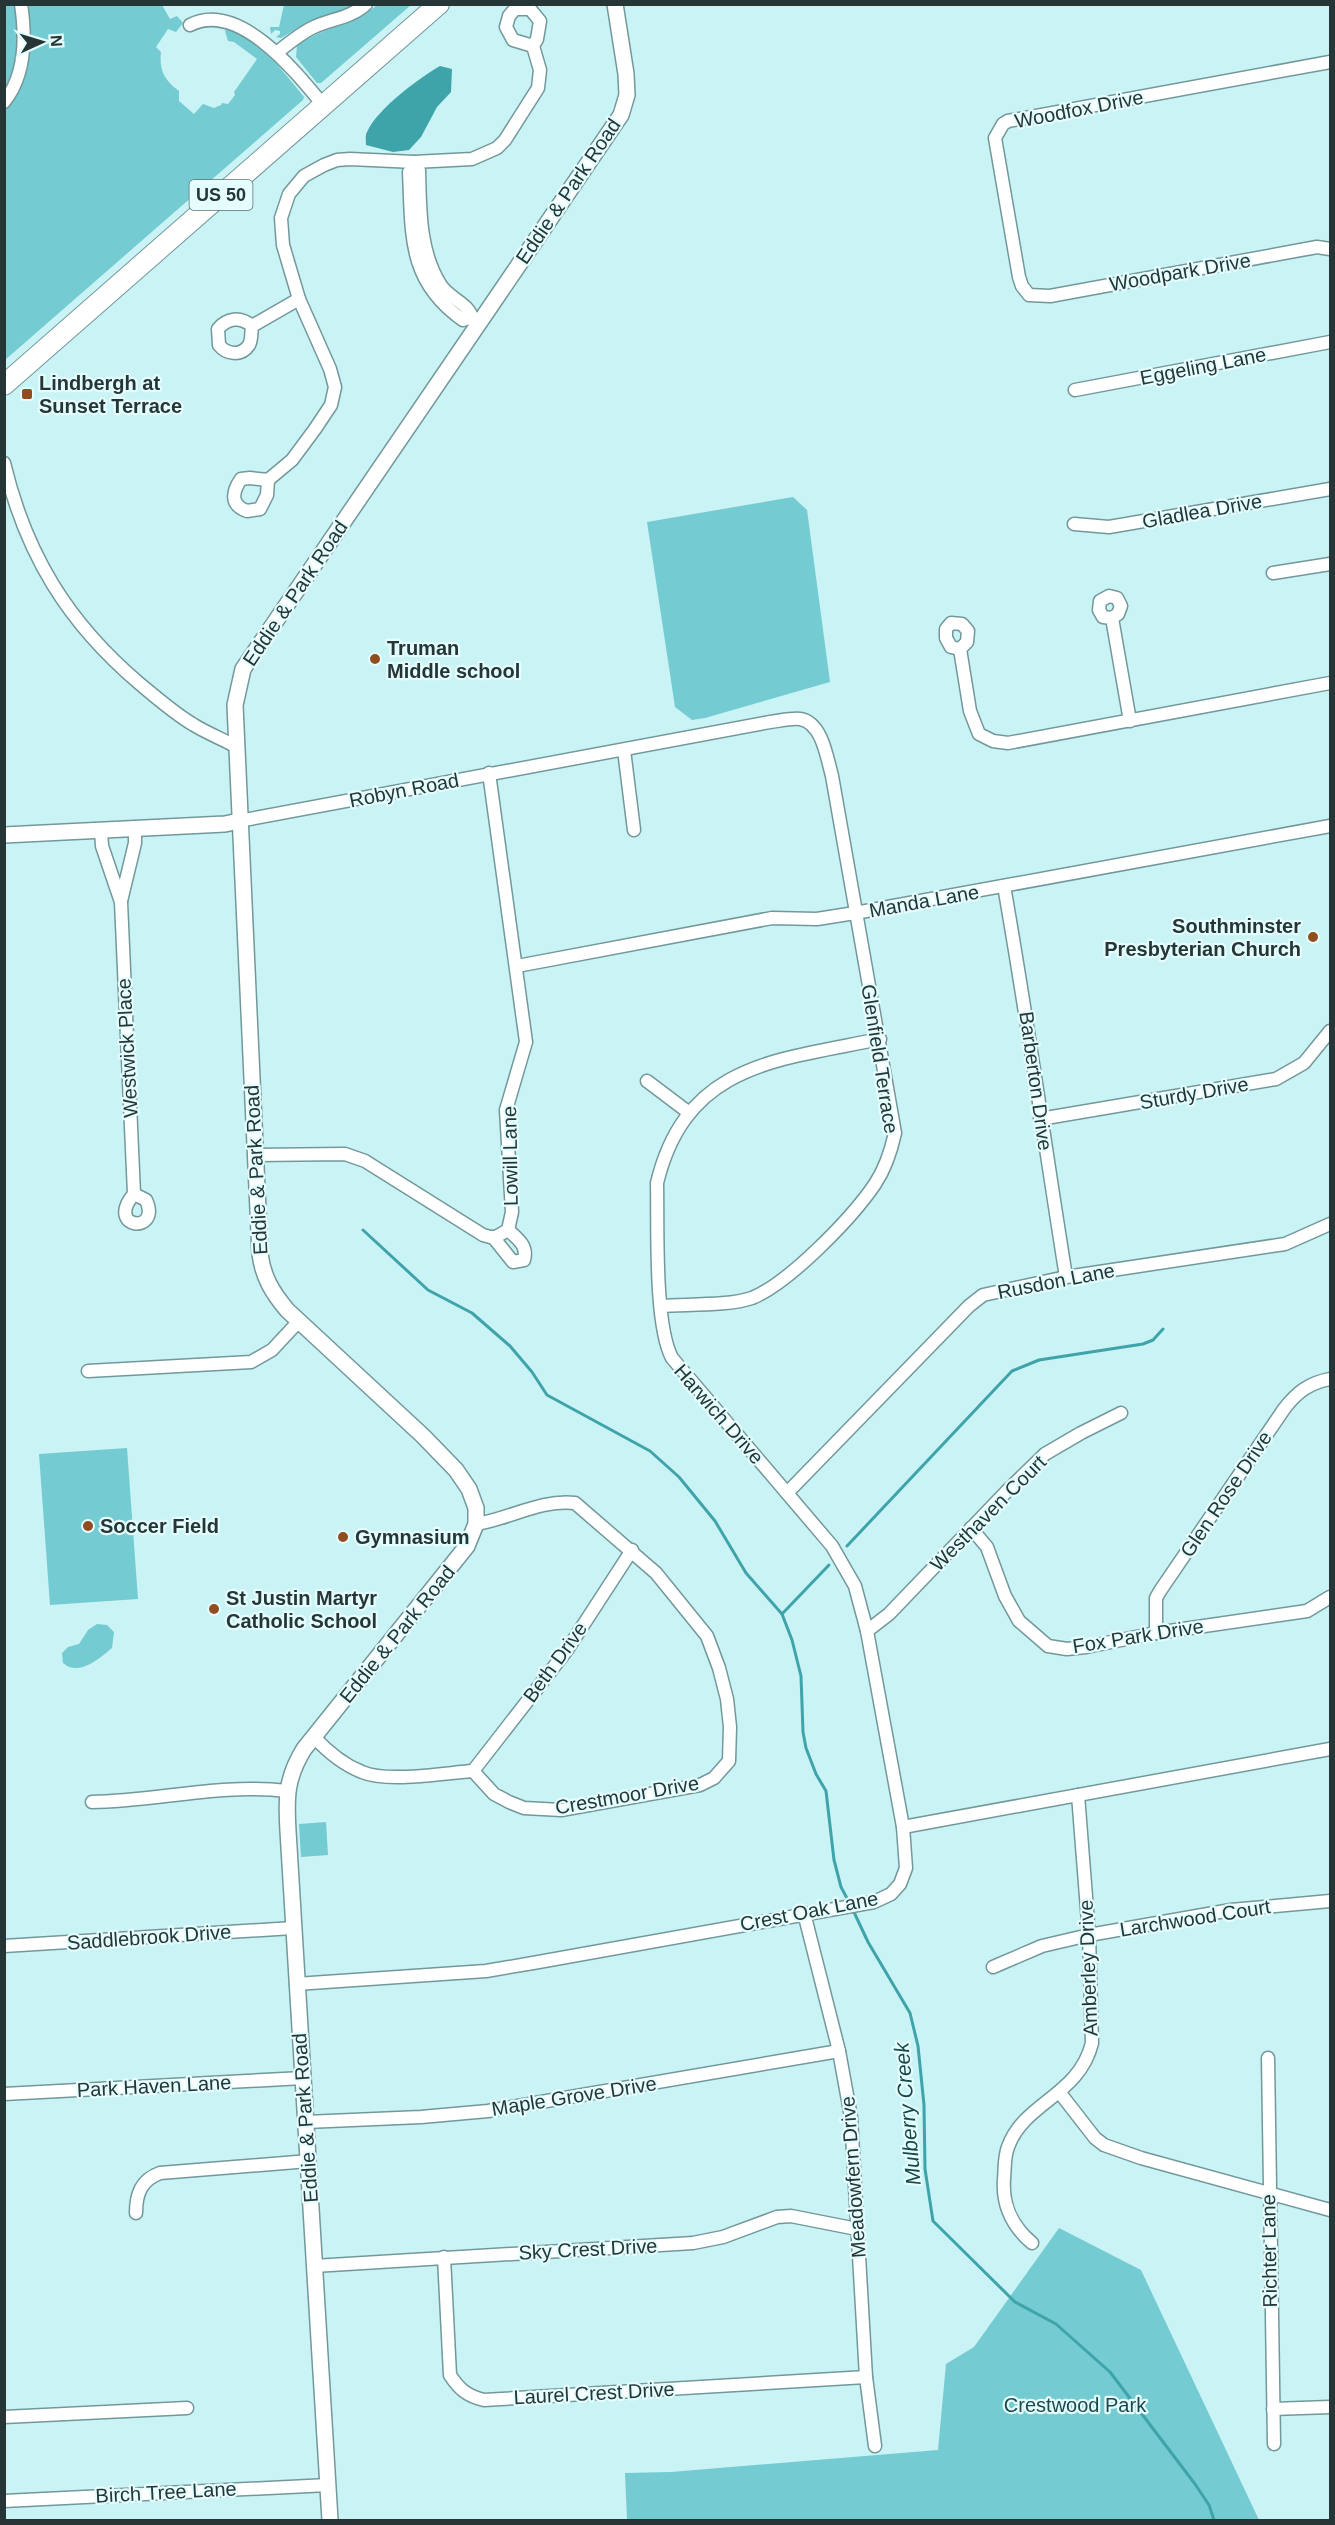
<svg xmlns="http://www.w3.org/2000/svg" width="1335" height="2525" viewBox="0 0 1335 2525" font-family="Helvetica,sans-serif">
  <rect width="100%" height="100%" fill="#caf3f5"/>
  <g fill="#74cbd1">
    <path d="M 5,5 L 162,5 L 170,19 L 177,16 L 183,23 L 176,32 L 168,29 L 156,47 L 161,52 C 159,70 164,80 179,91 L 179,101 L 194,114 L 203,104 L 214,108 L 221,105 L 222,103 L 228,104 L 235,95 L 234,92 L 257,59 L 234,42 L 228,41 L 225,31 L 230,25 L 270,51 L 273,59 L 304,97 L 303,100 L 5,360 Z"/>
    <path d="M 284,5 L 355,5 L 310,21 L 281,38 L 276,37 L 280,34 L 280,31 L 275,30 L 271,34 L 270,27 L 279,27 Z"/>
    <path d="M 377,5 L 411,5 L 321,83 L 317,83 L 296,57 L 297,45 C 324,27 352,26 377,5 Z"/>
    <path d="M 793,497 L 807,510 L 830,682 L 705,718 L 692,720 L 675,707 L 647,522 Z"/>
    <path d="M 127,1448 L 138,1599 L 50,1605 L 39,1454 Z"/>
    <path d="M 97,1624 L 107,1625 L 114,1632 L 112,1648 C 99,1659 78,1677 63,1663 L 62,1653 L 68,1647 L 79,1644 L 88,1630 Z"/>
    <path d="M 326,1822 L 328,1855 L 301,1857 L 299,1824 Z"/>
    <path d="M 1059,2228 L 1141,2270 L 1259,2520 L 627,2520 L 625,2473 L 671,2472 L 938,2450 L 946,2364 L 974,2347 Z"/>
  </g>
  <path fill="#3fa4aa" d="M 440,66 L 452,69 L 451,92 L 437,107 L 421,137 L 409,150 L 393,152 L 366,145 C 366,141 365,135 367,132 C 378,108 418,79 440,66 Z"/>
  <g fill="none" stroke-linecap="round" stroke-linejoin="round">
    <g stroke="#3fa4aa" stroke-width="3">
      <path d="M 363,1230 L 428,1290 L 472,1313 L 510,1346 L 532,1372 L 547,1395 L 650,1451 L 679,1477 L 715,1521 L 746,1573 L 782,1614 L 792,1640 L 801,1676 L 803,1732 L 806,1748 L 816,1774 L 826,1791 L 834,1860 L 841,1887 L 849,1902"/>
      <path d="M 847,1546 L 1012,1371 L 1039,1360 L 1143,1344 L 1153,1340 L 1163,1329"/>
      <path d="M 782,1614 L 829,1565"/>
      <path d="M 852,1908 L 868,1942 L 910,2013 L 918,2046 L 924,2105 L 925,2169 L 933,2221 L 1015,2302 L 1056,2324 L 1110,2372 L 1195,2484 L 1209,2505 L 1214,2520"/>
    </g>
    <g stroke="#72989a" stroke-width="15">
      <g id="minor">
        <path d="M 190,25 C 239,0 296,72 324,106"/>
        <path d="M 279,51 C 290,42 301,33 314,27 C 331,19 351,18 366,4"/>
        <path d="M 1330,62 L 1008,121 L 1003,124 L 995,138 L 1019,277 L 1022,286 L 1029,295 L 1050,296 L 1317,247 L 1330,249"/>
        <path d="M 4,102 C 26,75 26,37 21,4"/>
        <path d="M 414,162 L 414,166 L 409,172 C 412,234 407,281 463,320 L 472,317 L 480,322"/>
        <path d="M 414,166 L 419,170 C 420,208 419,250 440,284 C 448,298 467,302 472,317"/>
        <path d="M 252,326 C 251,332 252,340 249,345 C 241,357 226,354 219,345 L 218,329 C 227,318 240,316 252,326 L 299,299"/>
        <path d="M 1075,390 L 1330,342"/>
        <path d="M 4,463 C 26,555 68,623 140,684 C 157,698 175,714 194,725 C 207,733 222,739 235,746"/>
        <path d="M 268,480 L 267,495 L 260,509 L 247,511 C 230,505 232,492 241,479 L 250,478 L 268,480 L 292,460 L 315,429 L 331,405 L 335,387 L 330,369 L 299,299 L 283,245 L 281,218 L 289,194 L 304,176 L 324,165 L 337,160 L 350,159 L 414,162 L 472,159 L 497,148 L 505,140 L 538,88 L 540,70 L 533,46 L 513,40 L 506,27 L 509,16 L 515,9 L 530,9 L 540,21 L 537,39 L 533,46"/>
        <path d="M 1074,524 L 1109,527 L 1330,489"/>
        <path d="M 1273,573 L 1330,564"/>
        <path d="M 1112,618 L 1103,617 L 1099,610 L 1100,601 L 1109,596 L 1117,598 L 1121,606 L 1118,614 L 1112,618 L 1130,721"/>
        <path d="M 951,623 L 962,624 L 968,631 L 967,642 L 960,649 L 951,647 L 946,638 L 946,629 Z"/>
        <path d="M 960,649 L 970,711 L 979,734 L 993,741 L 1008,743 L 1330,683"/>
        <path d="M 624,750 L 634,830"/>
        <path d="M 239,821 L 770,722 C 779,721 791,718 800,719 C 822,722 827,758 832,776 L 895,1133 C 891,1151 885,1169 875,1184 C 852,1218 789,1283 752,1298 C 729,1306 686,1304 661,1306"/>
        <path d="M 101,830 L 102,846 L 121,902 L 134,1194 C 104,1229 162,1235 146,1200 L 134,1194"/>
        <path d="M 1004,886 C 1027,1016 1045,1146 1066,1277"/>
        <path d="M 121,901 L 135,843 L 135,829"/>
        <path d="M 517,966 L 772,918 L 817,919 L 855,913 L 1330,826"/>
        <path d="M 647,1081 L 688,1112"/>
        <path d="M 1040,1119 L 1276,1079 L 1304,1063 L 1330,1031"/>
        <path d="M 255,1155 L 345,1154 L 365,1161 L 483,1235 L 494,1238 L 508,1230 L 512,1212 L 506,1110 L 526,1042 L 489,773"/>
        <path d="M 493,1237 L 513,1262 L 524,1260 C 528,1246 518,1239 508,1230"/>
        <path d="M 88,1371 L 251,1362 L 272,1350 L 299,1321"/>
        <path d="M 787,1493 L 969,1306 L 983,1295 L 1066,1277 L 1285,1244 L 1330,1224"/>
        <path d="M 971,1528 L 987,1547 L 1005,1596 L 1019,1621 L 1048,1646 L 1067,1649 L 1086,1647 L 1156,1633 L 1307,1611 L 1330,1597"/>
        <path d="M 867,1631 L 889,1614 L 1008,1490 L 1045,1454 L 1081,1433 L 1121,1413"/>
        <path d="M 1156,1633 L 1156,1598 L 1160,1591 L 1284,1409 C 1297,1392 1309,1383 1330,1379"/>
        <path d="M 314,1737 C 327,1751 344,1765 362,1772 C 387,1783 445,1773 473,1771 L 494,1794 L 509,1802 L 524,1808 L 561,1810 L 700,1785 L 714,1778 L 729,1761 L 730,1727 L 727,1699 L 719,1668 L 707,1636 L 656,1573 L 575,1503 C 541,1499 509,1519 476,1524"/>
        <path d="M 473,1771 L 567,1650 L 632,1550"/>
        <path d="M 92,1802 C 157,1801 222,1783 287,1791"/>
        <path d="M 903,1827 L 1330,1749"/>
        <path d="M 804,1913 L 839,2051 L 851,2117 L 866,2377 L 875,2446"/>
        <path d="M 4,1946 L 293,1928"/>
        <path d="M 993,1967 L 1042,1946 L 1089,1935 L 1231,1910 L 1330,1901"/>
        <path d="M 296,1984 L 486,1971 L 533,1963 L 874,1902 L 891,1894 L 900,1884 L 906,1868 L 903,1827 L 867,1631 L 855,1586 L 832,1546 L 672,1358 C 654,1324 658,1225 657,1183 C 686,1063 778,1060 880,1039"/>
        <path d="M 1268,2058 L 1274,2444"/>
        <path d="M 1060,2093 L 1095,2138 L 1104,2145 L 1141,2158 L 1330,2210"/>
        <path d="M 4,2094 L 303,2078"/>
        <path d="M 306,2122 L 421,2117 L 488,2111 L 839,2051"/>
        <path d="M 136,2213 C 136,2194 141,2180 160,2173 L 309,2161"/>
        <path d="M 1032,2243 C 1012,2226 1002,2206 1004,2179 C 1005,2169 1004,2157 1008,2147 C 1024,2102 1079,2096 1092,2043 L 1089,1935 L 1078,1795"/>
        <path d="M 444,2257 L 450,2375 C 459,2389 467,2396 484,2400 L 866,2377"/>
        <path d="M 314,2266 L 693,2243 L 723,2237 L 777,2217 L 791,2216 L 857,2229"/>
        <path d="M 1273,2409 L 1330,2407"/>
        <path d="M 4,2417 L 187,2408"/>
        <path d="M 4,2501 L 328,2485"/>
      </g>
    </g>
    <g stroke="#72989a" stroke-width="18">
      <g id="tertiary">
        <path d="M 4,835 L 225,824 L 239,821"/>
        <path d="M 330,2520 L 288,1831 C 286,1798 286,1778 304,1749 L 467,1546 L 476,1524 L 476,1508 L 469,1489 L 456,1470 L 423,1436 L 287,1310 C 272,1292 263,1277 260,1254 L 235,705 L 243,669 L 621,115 L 627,95 L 626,74 L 615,4"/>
      </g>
    </g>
    <g stroke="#72989a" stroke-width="22">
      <path id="primary" d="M 4,385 L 439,4"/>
    </g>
    <use href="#minor" stroke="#fff" stroke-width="12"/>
    <use href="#tertiary" stroke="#fff" stroke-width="15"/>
    <use href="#primary" stroke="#fff" stroke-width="20"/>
  </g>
  <g fill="#914d1f" stroke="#e4fdfe" stroke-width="2">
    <rect x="21" y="388" width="12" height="12" rx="3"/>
    <circle cx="375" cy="659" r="6"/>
    <circle cx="1313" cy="937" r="6"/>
    <circle cx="88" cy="1526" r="6"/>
    <circle cx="343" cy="1537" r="6"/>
    <circle cx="214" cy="1609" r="6"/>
  </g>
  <g text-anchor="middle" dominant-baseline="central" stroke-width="4.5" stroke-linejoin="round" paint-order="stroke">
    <rect fill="#e4fdfe" stroke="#5f7273" stroke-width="1.5" x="189.5" y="180" width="63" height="30" rx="4.5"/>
    <g font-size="18" font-weight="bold" fill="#263637">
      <text x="221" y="195">US 50</text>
    </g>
    <g font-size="20" fill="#263637" stroke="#e4fdfe">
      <text transform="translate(1079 109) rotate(-11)">Woodfox Drive</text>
      <text transform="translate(568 191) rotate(-56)">Eddie &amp; Park Road</text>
      <text transform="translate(1180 272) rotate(-10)">Woodpark Drive</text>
      <text transform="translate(1203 366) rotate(-11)">Eggeling Lane</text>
      <text transform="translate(1202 511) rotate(-10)">Gladlea Drive</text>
      <text transform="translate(295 593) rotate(-56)">Eddie &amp; Park Road</text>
      <text transform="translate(404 790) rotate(-11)">Robyn Road</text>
      <text transform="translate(924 901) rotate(-10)">Manda Lane</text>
      <text transform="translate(127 1048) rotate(-93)">Westwick Place</text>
      <text transform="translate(880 1059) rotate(81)">Glenfield Terrace</text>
      <text transform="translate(1036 1081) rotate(82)">Barberton Drive</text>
      <text transform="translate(1194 1093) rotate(-10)">Sturdy Drive</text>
      <text transform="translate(510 1156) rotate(-91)">Lowill Lane</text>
      <text transform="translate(256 1170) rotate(-93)">Eddie &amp; Park Road</text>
      <text transform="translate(1056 1281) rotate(-11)">Rusdon Lane</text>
      <text transform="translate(719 1414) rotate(49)">Harwich Drive</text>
      <text transform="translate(1226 1494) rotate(-56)">Glen Rose Drive</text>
      <text transform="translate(988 1513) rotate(-45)">Westhaven Court</text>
      <text transform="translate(397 1634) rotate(-51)">Eddie &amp; Park Road</text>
      <text transform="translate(1138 1636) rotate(-9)">Fox Park Drive</text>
      <text transform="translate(555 1662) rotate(-54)">Beth Drive</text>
      <text transform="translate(627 1795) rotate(-10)">Crestmoor Drive</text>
      <text transform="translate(809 1911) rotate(-11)">Crest Oak Lane</text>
      <text transform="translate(1195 1918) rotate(-9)">Larchwood Court</text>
      <text transform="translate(149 1937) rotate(-4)">Saddlebrook Drive</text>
      <text transform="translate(1088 1968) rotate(-92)">Amberley Drive</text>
      <text transform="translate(154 2086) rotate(-3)">Park Haven Lane</text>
      <text transform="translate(574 2096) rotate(-9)">Maple Grove Drive</text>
      <text transform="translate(305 2118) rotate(-94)">Eddie &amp; Park Road</text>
      <text transform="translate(853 2177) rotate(-94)">Meadowfern Drive</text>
      <text transform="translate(588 2249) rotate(-3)">Sky Crest Drive</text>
      <text transform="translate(1269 2251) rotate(-91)">Richter Lane</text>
      <text transform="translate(594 2393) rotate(-3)">Laurel Crest Drive</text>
      <text transform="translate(166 2492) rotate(-3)">Birch Tree Lane</text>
    </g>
    <g font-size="20" font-weight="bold" fill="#263637" stroke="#e4fdfe" text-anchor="start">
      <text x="39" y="383">Lindbergh at<tspan x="39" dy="23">Sunset Terrace</tspan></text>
      <text x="387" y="648">Truman<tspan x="387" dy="23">Middle school</tspan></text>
      <text x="1301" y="926" text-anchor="end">Southminster<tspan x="1301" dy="23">Presbyterian Church</tspan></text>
      <text x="100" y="1526">Soccer Field</text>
      <text x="355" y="1537">Gymnasium</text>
      <text x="226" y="1598">St Justin Martyr<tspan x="226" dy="23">Catholic School</tspan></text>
    </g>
    <g font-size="20" fill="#1b484b" stroke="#e4fdfe">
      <text x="1075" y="2405">Crestwood Park</text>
    </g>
    <g font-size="21" font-style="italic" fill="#194649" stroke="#e4fdfe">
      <text transform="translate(907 2114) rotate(-95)">Mulberry Creek</text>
    </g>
  </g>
  <rect width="1335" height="2525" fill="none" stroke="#263637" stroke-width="12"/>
  <g transform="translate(42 42) rotate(86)" stroke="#e4fdfe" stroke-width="4.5" paint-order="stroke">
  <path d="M0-4.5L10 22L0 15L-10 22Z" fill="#263637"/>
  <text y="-9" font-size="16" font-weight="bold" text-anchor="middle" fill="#263637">N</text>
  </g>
</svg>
